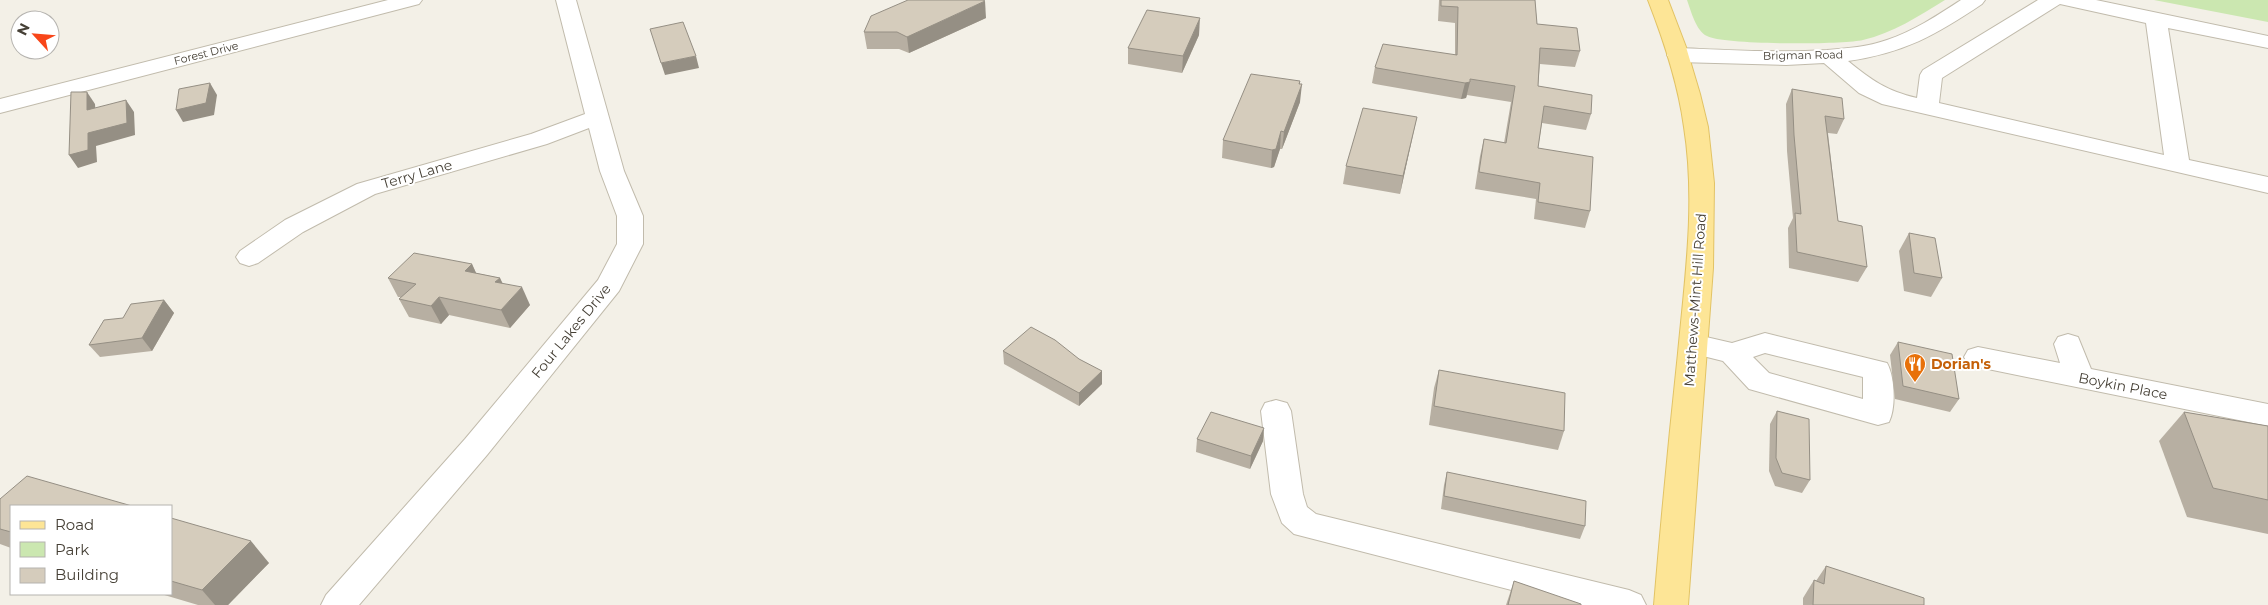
<svg xmlns="http://www.w3.org/2000/svg" width="2268" height="605" viewBox="0 0 2268 605" font-family="Montserrat,sans-serif">
  <rect width="100%" height="100%" fill="#f3f0e7"/>
  <g fill="#cbe7b0">
    <path d="M 1687,0 L 1945,0 C 1919,16 1893,33 1863,40 C 1842,45 1723,45 1707,36 C 1696,31 1691,11 1687,0 Z"/>
    <path d="M 2154,0 L 2268,0 L 2268,22 Z"/>
  </g>
  <g fill="none" stroke-linecap="round" stroke-linejoin="round">
    <g stroke="#c1bbac" stroke-width="2">
      <g id="minor">
        <path d="M 388,0 L 422,0 L 419,4 L 0,113 L 0,99 Z"/>
        <path d="M 556,0 L 576,0 L 624,171 L 643,216 L 643,244 L 619,291 L 487,455 L 359,605 L 321,605 L 326,595 L 465,439 L 598,280 L 617,244 L 617,216 L 600,171 L 589,128 L 547,144 L 375,194 L 303,232 L 258,263 L 249,266 L 240,263 L 236,257 L 240,251 L 285,220 L 357,184 L 531,134 L 585,114 Z"/>
        <path d="M 1961,0 L 1985,0 L 1982,4 C 1936,35 1904,53 1848,61 C 1871,80 1887,91 1917,98 L 1920,75 L 1923,70 L 2038,0 L 2096,0 L 2268,36 L 2268,48 L 2168,28 L 2189,160 L 2268,177 L 2268,193 L 1882,104 L 1859,93 L 1824,63 L 1786,65 L 1678,62 L 1670,60 L 1667,55 L 1670,50 L 1678,48 C 1728,50 1778,53 1827,50 C 1847,48 1868,47 1887,40 C 1914,31 1938,15 1961,0 ZM 2060,4 L 2146,23 L 2164,155 L 1939,103 L 1942,78 Z"/>
        <path d="M 1765,333 L 1887,363 C 1895,377 1896,408 1889,422 L 1878,425 L 1749,389 L 1723,361 L 1683,351 L 1679,344 L 1683,337 L 1693,334 L 1732,343 ZM 1765,353 L 1863,377 L 1863,399 L 1769,373 L 1753,357 Z"/>
        <path d="M 2068,334 L 2078,337 L 2091,369 L 2268,404 L 2268,426 L 1978,367 L 1968,364 L 1964,357 L 1968,350 L 1978,347 L 2060,363 L 2054,344 L 2058,337 Z"/>
        <path d="M 1276,400 L 1287,403 L 1291,411 L 1303,494 L 1307,507 L 1316,514 L 1629,590 L 1641,595 L 1646,605 L 1570,605 L 1294,534 L 1282,523 L 1271,494 L 1261,411 L 1265,403 Z"/>
      </g>
    </g>
    <g stroke="#e2c365" stroke-width="2">
      <path id="major" d="M 1648,0 L 1668,0 L 1686,47 L 1700,94 L 1708,127 L 1714,183 L 1713,268 L 1688,605 L 1654,605 C 1661,521 1669,437 1678,353 C 1685,278 1696,202 1684,127 C 1678,83 1664,41 1648,0 Z"/>
    </g>
    <use href="#minor" fill="#fff" fill-rule="evenodd"/>
    <use href="#major" fill="#fde596" fill-rule="evenodd"/>
  </g>
  <g fill="#b7afa2">
    <path d="M 1439,0 L 1535,0 L 1537,24 L 1580,51 L 1575,67 L 1540,64 L 1538,86 L 1591,114 L 1586,130 L 1542,123 L 1538,148 L 1590,211 L 1585,228 L 1534,219 L 1536,199 L 1475,189 L 1480,156 L 1484,139 L 1504,143 L 1511,102 L 1467,95 L 1466,98 L 1461,99 L 1375,84 L 1372,83 L 1375,67 L 1455,55 L 1455,23 L 1438,21 Z"/>
    <path d="M 986,18 L 909,53 L 899,49 L 867,49 L 864,32 Z"/>
    <path d="M 1199,35 L 1182,73 L 1128,64 L 1128,48 Z"/>
    <path d="M 1300,81 L 1300,102 L 1282,149 L 1280,149 L 1274,167 L 1271,168 L 1222,158 L 1223,140 Z"/>
    <path d="M 1792,89 L 1844,119 L 1837,134 L 1828,133 L 1838,221 L 1867,267 L 1858,282 L 1789,268 L 1788,228 L 1793,218 L 1787,151 L 1786,104 Z"/>
    <path d="M 1417,117 L 1400,194 L 1343,184 L 1346,166 Z"/>
    <path d="M 1909,233 L 1942,278 L 1931,297 L 1904,291 L 1899,251 Z"/>
    <path d="M 472,264 L 476,273 L 500,278 L 503,284 L 530,305 L 510,328 L 449,315 L 441,324 L 409,317 L 399,299 L 401,297 L 398,297 L 388,278 Z"/>
    <path d="M 164,300 L 174,313 L 152,351 L 100,357 L 89,345 Z"/>
    <path d="M 1898,342 L 1959,399 L 1950,412 L 1895,399 L 1890,355 Z"/>
    <path d="M 1003,351 L 1102,371 L 1102,384 L 1079,406 L 1004,364 Z"/>
    <path d="M 1439,370 L 1564,431 L 1558,450 L 1429,425 L 1434,388 Z"/>
    <path d="M 1777,411 L 1810,480 L 1802,493 L 1775,486 L 1769,471 L 1770,424 Z"/>
    <path d="M 2184,412 L 2268,426 L 2268,534 L 2187,517 L 2159,441 Z"/>
    <path d="M 1197,439 L 1263,441 L 1250,469 L 1196,452 Z"/>
    <path d="M 1447,472 L 1585,526 L 1580,539 L 1441,509 L 1444,485 Z"/>
    <path d="M 0,499 L 11,506 L 11,548 L 0,544 Z"/>
    <path d="M 171,518 L 269,563 L 228,605 L 198,605 L 161,594 L 171,594 Z"/>
    <path d="M 1826,566 L 1924,605 L 1803,605 L 1803,598 L 1814,580 L 1816,581 Z"/>
    <path d="M 1514,581 L 1581,605 L 1506,605 Z"/>
  </g>
  <g fill="#958f84">
    <path d="M 985,1 L 986,18 L 909,53 L 907,37 Z"/>
    <path d="M 1200,18 L 1199,35 L 1182,73 L 1183,56 Z"/>
    <path d="M 696,56 L 699,68 L 665,75 L 661,63 Z"/>
    <path d="M 1300,81 L 1299,92 L 1302,84 L 1300,102 L 1282,149 L 1284,132 Z"/>
    <path d="M 1470,82 L 1466,98 L 1461,99 L 1465,83 Z"/>
    <path d="M 210,83 L 217,95 L 214,115 L 183,122 L 176,110 Z"/>
    <path d="M 87,92 L 95,104 L 96,122 L 87,110 Z"/>
    <path d="M 126,100 L 134,112 L 135,135 L 96,146 L 97,162 L 78,168 L 69,155 L 88,133 Z"/>
    <path d="M 1417,117 L 1413,134 L 1400,194 L 1403,176 Z"/>
    <path d="M 1281,131 L 1280,149 L 1274,167 L 1271,168 L 1272,150 Z"/>
    <path d="M 472,264 L 480,282 L 465,271 Z"/>
    <path d="M 500,278 L 508,296 L 495,282 Z"/>
    <path d="M 522,287 L 530,305 L 510,328 L 501,310 Z"/>
    <path d="M 439,297 L 449,315 L 441,324 L 431,306 Z"/>
    <path d="M 164,300 L 174,313 L 152,351 L 142,338 Z"/>
    <path d="M 1102,371 L 1102,384 L 1079,406 L 1079,393 Z"/>
    <path d="M 1264,428 L 1263,441 L 1250,469 L 1251,456 Z"/>
    <path d="M 251,541 L 269,563 L 228,605 L 215,605 L 202,590 Z"/>
  </g>
  <g fill="#d5ccbc" stroke="#958f84">
    <path d="M 908,0 L 983,0 L 985,1 L 907,37 L 897,32 L 864,32 L 871,16 Z"/>
    <path d="M 1441,0 L 1535,0 L 1537,24 L 1577,28 L 1580,51 L 1540,48 L 1538,86 L 1592,95 L 1591,114 L 1544,106 L 1538,148 L 1593,157 L 1590,211 L 1538,202 L 1540,183 L 1479,172 L 1484,139 L 1506,143 L 1515,86 L 1470,79 L 1470,82 L 1465,83 L 1377,68 L 1375,67 L 1383,44 L 1457,55 L 1458,7 L 1441,6 Z"/>
    <path d="M 1147,10 L 1200,18 L 1183,56 L 1128,48 Z"/>
    <path d="M 683,22 L 696,56 L 661,63 L 650,29 Z"/>
    <path d="M 1251,74 L 1300,81 L 1299,84 L 1302,84 L 1284,132 L 1281,131 L 1276,149 L 1272,150 L 1223,140 Z"/>
    <path d="M 210,83 L 206,103 L 176,110 L 179,89 Z"/>
    <path d="M 1792,89 L 1842,98 L 1844,119 L 1825,116 L 1838,221 L 1862,226 L 1867,267 L 1797,252 L 1795,213 L 1801,214 L 1794,135 Z"/>
    <path d="M 71,92 L 87,92 L 87,110 L 126,100 L 127,123 L 88,133 L 88,150 L 69,155 Z"/>
    <path d="M 1363,108 L 1417,117 L 1403,176 L 1346,166 Z"/>
    <path d="M 1909,233 L 1935,238 L 1942,278 L 1914,273 Z"/>
    <path d="M 414,253 L 472,264 L 465,271 L 500,278 L 495,282 L 522,287 L 501,310 L 439,297 L 431,306 L 399,299 L 416,284 L 388,278 Z"/>
    <path d="M 164,300 L 142,338 L 89,345 L 104,320 L 123,318 L 131,304 Z"/>
    <path d="M 1031,327 L 1055,340 L 1079,359 L 1102,371 L 1079,393 L 1003,351 Z"/>
    <path d="M 1898,342 L 1952,354 L 1959,399 L 1903,386 Z"/>
    <path d="M 1439,370 L 1565,393 L 1564,431 L 1434,406 Z"/>
    <path d="M 1777,411 L 1809,419 L 1810,480 L 1782,473 L 1776,458 Z"/>
    <path d="M 1211,412 L 1264,428 L 1251,456 L 1197,439 Z"/>
    <path d="M 2184,412 L 2268,426 L 2268,500 L 2213,488 Z"/>
    <path d="M 1447,472 L 1586,501 L 1585,526 L 1444,496 Z"/>
    <path d="M 27,476 L 132,506 L 11,506 L 11,532 L 0,529 L 0,499 Z"/>
    <path d="M 171,518 L 251,541 L 202,590 L 171,581 Z"/>
    <path d="M 1826,566 L 1924,598 L 1924,605 L 1813,605 L 1814,580 L 1824,584 Z"/>
    <path d="M 1514,581 L 1581,604 L 1581,605 L 1508,605 Z"/>
  </g>
  <defs>
    <g id="restaurant-pin" transform="scale(1.125)"><path d="M0 17L-7.5 6A9.5 9.5 0 1 1 7.5 6Z" fill="#e8710a" stroke="#fff"/><path d="M-5-6h1v4h1v-4h1v4h1v-4h1v5L-1.5 .5V6h-2V.5L-5-1ZM5-6V6H3V1.5H1.5Q1.5-4 5-6Z" fill="#fff"/></g>
  </defs>
  <g fill-rule="evenodd">
    <use href="#restaurant-pin" x="1915" y="364"/>
  </g>
  <g text-anchor="middle" dominant-baseline="central" stroke-width="4" stroke-linejoin="round" paint-order="stroke">
    <g font-size="11" fill="#464036" stroke="#fff">
      <text transform="translate(206 53) rotate(-14)">Forest Drive</text>
      <text transform="translate(1803 55) rotate(-1)">Brigman Road</text>
    </g>
    <g font-size="14" fill="#464036" stroke="#fff">
      <text transform="translate(417 174) rotate(-16)">Terry Lane</text>
      <text transform="translate(1695 300) rotate(-86)">Matthews-Mint Hill Road</text>
      <text transform="translate(571 331) rotate(-51)">Four Lakes Drive</text>
      <text transform="translate(2123 386) rotate(11)">Boykin Place</text>
    </g>
    <g font-size="14" font-weight="bold" fill="#c56008" stroke="#fff" text-anchor="start">
      <text x="1931" y="364">Dorian's</text>
    </g>
  </g>
  <rect x="10" y="505" width="162" height="90" fill="#ffffff" stroke="#b5b3af"/>
  <rect x="20" y="521" width="25" height="8" fill="#fde596" stroke="#b5b3af"/>
  <text x="55" y="530" font-size="15" fill="#464036">Road</text>
  <rect x="20" y="542" width="25" height="15" fill="#cbe7b0" stroke="#b5b3af"/>
  <text x="55" y="555" font-size="15" fill="#464036">Park</text>
  <rect x="20" y="568" width="25" height="15" fill="#d5ccbc" stroke="#b5b3af"/>
  <text x="55" y="580" font-size="15" fill="#464036">Building</text>
  <g transform="translate(35 35) rotate(296)"><circle r="24" fill="#ffffff" stroke="#b5b3af"/>
  <path d="M0-4L9 19L0 12L-9 19Z" fill="#f84619"/>
  <text y="-8" font-size="14" font-weight="bold" text-anchor="middle" fill="#464036">N</text>
  </g>
</svg>
